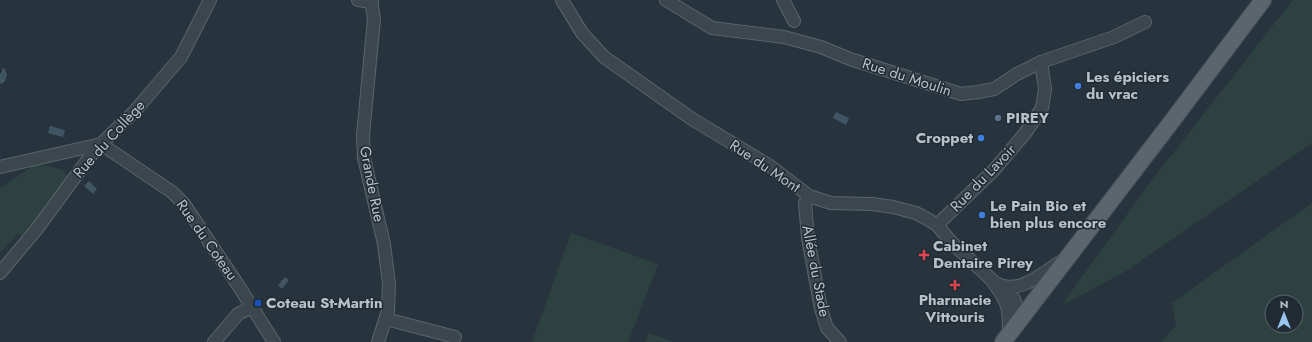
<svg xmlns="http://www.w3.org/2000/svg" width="1312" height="342" viewBox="0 0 1312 342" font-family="Jost,sans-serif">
  <rect width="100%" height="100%" fill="#28343d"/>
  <g fill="#2d4240" fill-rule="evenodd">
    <path d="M 1293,0 L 1312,0 L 1312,143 L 1126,271 L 1061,306 L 1152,180 Z"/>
    <path d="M 44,165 L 63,170 L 68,178 L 24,238 L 18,233 L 0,253 L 0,188 L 33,166 Z"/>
    <path d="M 1312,203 L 1312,342 L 1161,342 L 1176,326 L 1172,303 ZM 1272,302 L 1296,302 L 1296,326 L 1272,326 Z"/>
    <path d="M 571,233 L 658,264 L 628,342 L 532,342 Z"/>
    <path d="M 649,333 L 674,342 L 645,342 Z"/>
  </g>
  <g fill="#405564">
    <path d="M 2,68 L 5,69 L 7,75 L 5,81 L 2,84 L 0,83 L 0,74 L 2,72 Z"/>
    <path d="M 836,112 L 849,118 L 846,125 L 833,118 Z"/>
    <path d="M 50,126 L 65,130 L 63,137 L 48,133 Z"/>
    <path d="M 89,181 L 97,189 L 93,194 L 84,186 Z"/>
    <path d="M 285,277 L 289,280 L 282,289 L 278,285 Z"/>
  </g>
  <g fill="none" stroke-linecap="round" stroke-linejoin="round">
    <g stroke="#5a646b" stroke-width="14">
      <g id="minor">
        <path d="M 358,0 L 372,2"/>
        <path d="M 371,0 L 374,19 L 363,135 L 364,158 L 384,244 L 389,284 L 388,311 L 378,342"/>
        <path d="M 562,0 L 582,33 L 604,57 L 692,119 L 770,166 L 809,196 L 831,203 L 872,204 L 893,207 L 916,213 L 929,220 L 937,225 L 952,243 L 993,281 C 1015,298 1042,274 1060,262"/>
        <path d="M 666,0 L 712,28 L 784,37 L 821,47 L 850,59 L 961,94 L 978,92 L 994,89 L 1017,74 L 1041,62 L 1114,37 L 1145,22"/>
        <path d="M 783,0 L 794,21"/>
        <path d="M 101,144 L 172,192 L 184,204 L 238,285 L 274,342"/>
        <path d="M 0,167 L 101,144"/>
        <path d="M 809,196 L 805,203 L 808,238 L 821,309 L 827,328 L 840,342"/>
        <path d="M 937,225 L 994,170 L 1026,132 L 1042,108 L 1045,89 L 1041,62"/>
        <path d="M 0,273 L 36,230 L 89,158 L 101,144 L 134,112 L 181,57 L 210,0"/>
        <path d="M 993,282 C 1009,304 1009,307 1009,334"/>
        <path d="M 1005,290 L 1014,299 L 1021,318"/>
        <path d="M 386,319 L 455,337"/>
        <path d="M 214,342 L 238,314 L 252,307"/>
      </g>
    </g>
    <g stroke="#454f57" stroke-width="18">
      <path id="major" d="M 1003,342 L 1169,125 L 1263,0"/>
    </g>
    <use href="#minor" stroke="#3c464d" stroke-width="12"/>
    <use href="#major" stroke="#5a656d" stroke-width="16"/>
  </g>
  <g fill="#3f7fe0" stroke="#212b33" stroke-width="1.5">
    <circle cx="1078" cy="86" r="4"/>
    <circle cx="981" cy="138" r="4"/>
    <circle cx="982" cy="215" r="4"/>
  </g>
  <circle fill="#5c6f8a" stroke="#212b33" stroke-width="1.5" cx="998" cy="118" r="4"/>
  <g fill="#e0444e" stroke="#212b33" stroke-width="1.5">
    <path d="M922 249h4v4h4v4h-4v4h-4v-4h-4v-4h4z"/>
    <path d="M953 279h4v4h4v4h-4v4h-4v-4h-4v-4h4z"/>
  </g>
  <rect fill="#1a4fb4" stroke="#212b33" stroke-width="1.5" x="254" y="299" width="8" height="8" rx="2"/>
  <g text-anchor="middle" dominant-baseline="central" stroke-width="3" stroke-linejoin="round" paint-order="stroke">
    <g font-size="15" fill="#b8c1c8" stroke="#212b33">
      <text transform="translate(907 77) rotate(18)">Rue du Moulin</text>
      <text transform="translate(109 139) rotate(-48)">Rue du Collège</text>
      <text transform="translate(765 166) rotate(34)">Rue du Mont</text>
      <text transform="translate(983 178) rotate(-46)">Rue du Lavoir</text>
      <text transform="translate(372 184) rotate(79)">Grande Rue</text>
      <text transform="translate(207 240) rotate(55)">Rue du Coteau</text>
      <text transform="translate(816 271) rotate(79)">Allée du Stade</text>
    </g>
    <g font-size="15" font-weight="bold" fill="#b8c1c8" stroke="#212b33" text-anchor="start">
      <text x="1086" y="77">Les épiciers<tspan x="1086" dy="17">du vrac</tspan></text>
      <text x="1006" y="118">PIREY</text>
      <text x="973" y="138" text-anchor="end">Croppet</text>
      <text x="990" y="206">Le Pain Bio et<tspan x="990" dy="17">bien plus encore</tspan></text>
      <text x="933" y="246">Cabinet<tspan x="933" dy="17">Dentaire Pirey</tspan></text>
      <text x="955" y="300" text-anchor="middle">Pharmacie<tspan x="955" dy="17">Vittouris</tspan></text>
      <text x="266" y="303">Coteau St-Martin</text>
    </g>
  </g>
  <g transform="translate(1284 314)"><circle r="19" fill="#212b33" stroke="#5d676f"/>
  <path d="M0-3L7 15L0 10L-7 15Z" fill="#98c6ed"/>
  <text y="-6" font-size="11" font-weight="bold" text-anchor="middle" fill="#b8c1c8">N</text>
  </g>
</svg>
